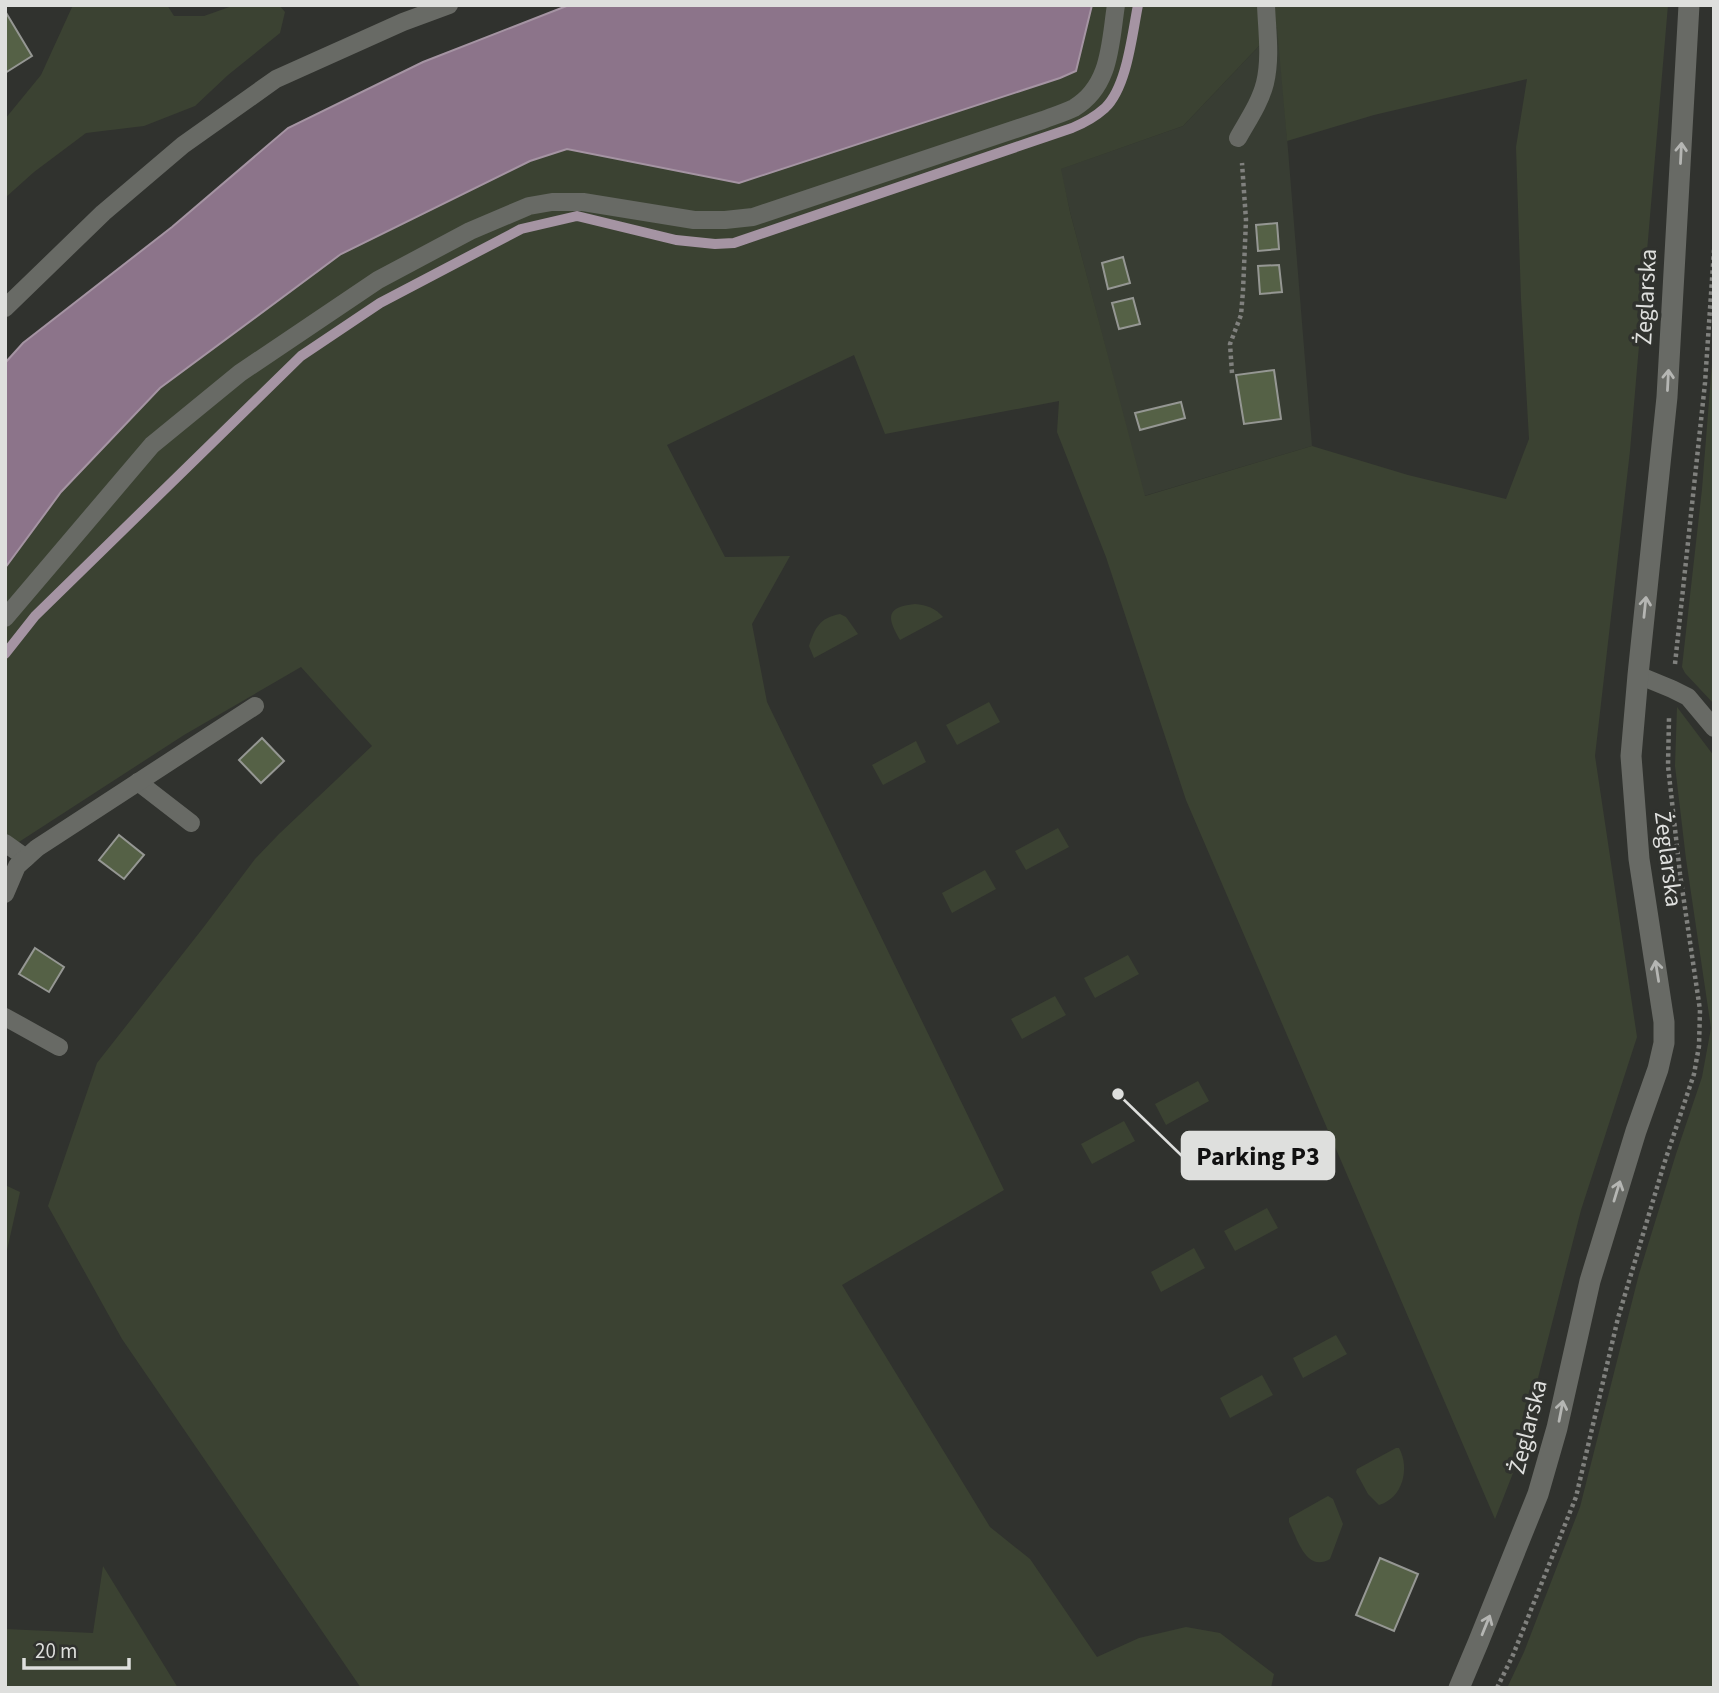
<svg xmlns="http://www.w3.org/2000/svg" width="1719" height="1693" viewBox="0 0 1719 1693" font-family="'Source Sans 3',sans-serif">
  <rect width="100%" height="100%" fill="#30322e"/>
  <path fill="#383d33" d="M 1278,26 L 1312,446 L 1144,496 L 1070,212 L 1060,169 L 1183,126 Z"/>
  <g fill="#3b4232" fill-rule="evenodd">
    <path d="M 73,5 L 167,5 L 174,16 L 204,16 L 235,5 L 279,5 L 285,12 L 280,33 L 228,75 L 195,106 L 144,126 L 86,133 L 34,172 L 5,198 L 5,119 L 41,75 Z"/>
    <path d="M 1092,5 L 1668,5 L 1630,451 L 1595,756 L 1637,1037 L 1581,1210 L 1515,1468 L 1495,1519 L 1186,800 L 1106,557 L 1057,432 L 1059,401 L 885,434 L 854,355 L 667,445 L 725,557 L 790,556 L 752,624 L 767,702 L 1004,1190 L 842,1285 L 990,1527 L 1030,1559 L 1097,1657 L 1139,1638 L 1186,1627 L 1220,1633 L 1274,1674 L 1271,1688 L 361,1688 L 122,1339 L 48,1206 L 97,1063 L 203,928 L 255,859 L 279,834 L 372,746 L 301,667 L 184,735 L 5,851 L 5,568 L 61,492 L 160,388 L 262,311 L 341,254 L 530,161 L 567,149 L 739,183 L 1060,78 L 1076,71 ZM 1277,27 L 1287,141 L 1374,115 L 1527,79 L 1516,147 L 1521,299 L 1529,439 L 1506,499 L 1408,475 L 1312,446 L 1145,496 L 1070,212 L 1061,169 L 1183,126 Z"/>
    <path d="M 1714,338 L 1714,704 L 1685,673 L 1682,667 L 1702,489 Z"/>
    <path d="M 915,604 C 927,605 935,608 943,617 L 900,640 C 887,618 885,607 915,604 Z"/>
    <path d="M 840,614 L 846,617 L 858,634 L 814,658 L 809,646 C 815,627 820,618 840,614 Z"/>
    <path d="M 989,702 L 1000,722 L 957,745 L 946,725 Z"/>
    <path d="M 1677,707 L 1714,756 L 1714,1688 L 1507,1688 L 1524,1652 L 1580,1507 L 1639,1274 L 1676,1154 L 1702,1077 L 1711,1028 L 1686,859 L 1675,766 Z"/>
    <path d="M 916,741 L 926,762 L 883,785 L 872,765 Z"/>
    <path d="M 1058,828 L 1069,847 L 1026,870 L 1015,851 Z"/>
    <path d="M 985,870 L 996,889 L 952,913 L 942,893 Z"/>
    <path d="M 1128,955 L 1139,974 L 1095,998 L 1084,978 Z"/>
    <path d="M 1055,996 L 1066,1015 L 1022,1039 L 1011,1019 Z"/>
    <path d="M 1198,1081 L 1209,1101 L 1166,1125 L 1155,1104 Z"/>
    <path d="M 1124,1121 L 1135,1141 L 1092,1164 L 1081,1144 Z"/>
    <path d="M 5,1185 L 20,1192 L 5,1259 Z"/>
    <path d="M 1267,1208 L 1278,1228 L 1235,1251 L 1224,1231 Z"/>
    <path d="M 1194,1248 L 1205,1268 L 1161,1292 L 1151,1272 Z"/>
    <path d="M 1336,1335 L 1347,1354 L 1303,1378 L 1293,1358 Z"/>
    <path d="M 1262,1375 L 1273,1395 L 1230,1418 L 1220,1398 Z"/>
    <path d="M 1396,1448 L 1399,1448 C 1410,1468 1403,1498 1379,1505 L 1368,1494 L 1356,1472 L 1357,1469 Z"/>
    <path d="M 1328,1496 L 1333,1499 L 1343,1524 L 1330,1559 C 1306,1573 1297,1538 1289,1522 L 1289,1518 Z"/>
    <path d="M 103,1566 L 178,1688 L 5,1688 L 5,1629 L 93,1633 Z"/>
  </g>
  <path fill="#8c748a" stroke="#a594a3" stroke-width="2" d="M 569,5 L 1092,5 L 1076,71 L 1060,78 L 739,183 L 567,149 L 530,161 L 341,254 L 160,388 L 61,492 L 5,568 L 5,363 L 23,343 L 172,227 L 288,128 L 423,62 Z"/>
  <g fill="none" stroke-linecap="round" stroke-linejoin="round">
    <path stroke="#a594a3" stroke-width="10" d="M 5,654 L 35,616 L 301,356 L 380,303 L 521,229 L 577,216 L 676,240 L 715,244 L 734,243 L 1072,128 C 1084,123 1095,117 1105,108 C 1127,87 1132,35 1138,5"/>
  </g>
  <g fill="#556146" stroke="#959793" stroke-width="2">
    <path d="M 5,11 L 32,56 L 5,73 Z"/>
    <path d="M 1277,223 L 1279,249 L 1258,251 L 1256,225 Z"/>
    <path d="M 1123,257 L 1130,283 L 1108,289 L 1102,263 Z"/>
    <path d="M 1279,265 L 1282,292 L 1260,294 L 1258,266 Z"/>
    <path d="M 1133,298 L 1140,324 L 1119,329 L 1112,303 Z"/>
    <path d="M 1274,370 L 1281,419 L 1244,424 L 1236,375 Z"/>
    <path d="M 1181,402 L 1185,418 L 1140,430 L 1135,413 Z"/>
    <path d="M 262,738 L 284,761 L 261,783 L 239,760 Z"/>
    <path d="M 119,835 L 144,855 L 124,879 L 99,860 Z"/>
    <path d="M 35,948 L 64,967 L 49,992 L 19,974 Z"/>
    <path d="M 1380,1558 L 1418,1574 L 1394,1631 L 1356,1615 Z"/>
  </g>
  <g fill="none" stroke-linecap="round" stroke-linejoin="round">
    <g stroke="#80817e" stroke-width="4.5" stroke-dasharray="3.5 3.5" stroke-linecap="butt">
      <path d="M 1232,373 L 1230,344 L 1241,315 L 1243,291 L 1246,220 L 1242,163"/>
      <path d="M 1675,664 L 1705,383 L 1714,250"/>
      <path d="M 1497,1688 L 1513,1655 L 1576,1497 L 1618,1318 L 1664,1164 L 1694,1074 L 1699,1046 L 1700,1010 L 1680,874 L 1668,766 L 1669,718"/>
    </g>
    <g stroke="#686a65" stroke-width="18">
      <path d="M 1238,138 C 1248,120 1260,103 1265,83 C 1271,58 1267,31 1266,5"/>
      <path d="M 5,308 L 103,213 L 183,145 L 276,79 L 403,22 L 449,5"/>
      <path d="M 5,618 L 152,445 L 240,373 L 378,280 L 470,231 L 529,206 L 552,202 L 583,202 L 694,220 L 725,220 L 753,217 L 1043,120 C 1053,116 1064,113 1074,108 C 1111,86 1110,43 1116,5"/>
      <path d="M 1638,675 L 1672,689 L 1688,697 L 1714,728"/>
      <path d="M 138,782 L 191,823"/>
      <path d="M 5,843 L 26,858"/>
      <path d="M 5,894 L 17,866 L 37,848 L 255,706"/>
      <path d="M 5,1017 L 59,1047"/>
    </g>
    <path stroke="#686a65" stroke-width="21" d="M 1459,1688 L 1478,1643 L 1538,1494 L 1557,1428 L 1590,1281 L 1636,1131 L 1658,1069 L 1664,1043 L 1664,1022 L 1639,859 L 1631,756 L 1638,675 L 1667,397 L 1689,5"/>
  </g>
  <defs><path id="oneway-shaft" d="M-6 0H5M1.5-3L5.5 0L1.5 3" fill="none" stroke-width="1.6" stroke-linecap="round" stroke-linejoin="round" transform="scale(1.75)"/></defs>
  <g stroke="#b5b6b3">
    <use href="#oneway-shaft" transform="translate(1681 153) rotate(-87)"/>
    <use href="#oneway-shaft" transform="translate(1668 380) rotate(-87)"/>
    <use href="#oneway-shaft" transform="translate(1645 607) rotate(-84)"/>
    <use href="#oneway-shaft" transform="translate(1657 971) rotate(-99)"/>
    <use href="#oneway-shaft" transform="translate(1617 1191) rotate(-73)"/>
    <use href="#oneway-shaft" transform="translate(1561 1411) rotate(-79)"/>
    <use href="#oneway-shaft" transform="translate(1486 1625) rotate(-68)"/>
  </g>
  <g text-anchor="middle" dominant-baseline="central" stroke-width="7" stroke-linejoin="round" paint-order="stroke">
    <g font-size="24" fill="#dedfdd" stroke="#30322e">
      <text transform="translate(1646 297) rotate(-87)">Żeglarska</text>
      <text transform="translate(1668 859) rotate(83)">Żeglarska</text>
      <text transform="translate(1528 1427) rotate(-76)">Żeglarska</text>
    </g>
  </g>
  <path fill="none" stroke="#dedfdd" stroke-width="2.5" d="M1118 1094L1182 1156"/>
  <circle fill="#dedfdd" stroke="#30322e" stroke-width="2.5" cx="1118" cy="1094" r="7"/>
  <rect fill="#dedfdd" stroke="#dedfdd" stroke-width="2.5" x="1182" y="1132" width="152" height="47" rx="7"/>
  <g font-size="26" text-anchor="middle" font-weight="bold" fill="#111">
    <text x="1258" y="1165">Parking P3</text>
  </g>
  <rect width="1719" height="1693" fill="none" stroke="#dedfdd" stroke-width="14"/>
  <path d="M24 1658v10h105v-10" fill="none" stroke="#dedfdd" stroke-width="3.5"/>
  <text x="35" y="1658" font-size="21" fill="#dedfdd" stroke="#30322e" stroke-width="5" paint-order="stroke">20 m</text>
</svg>
